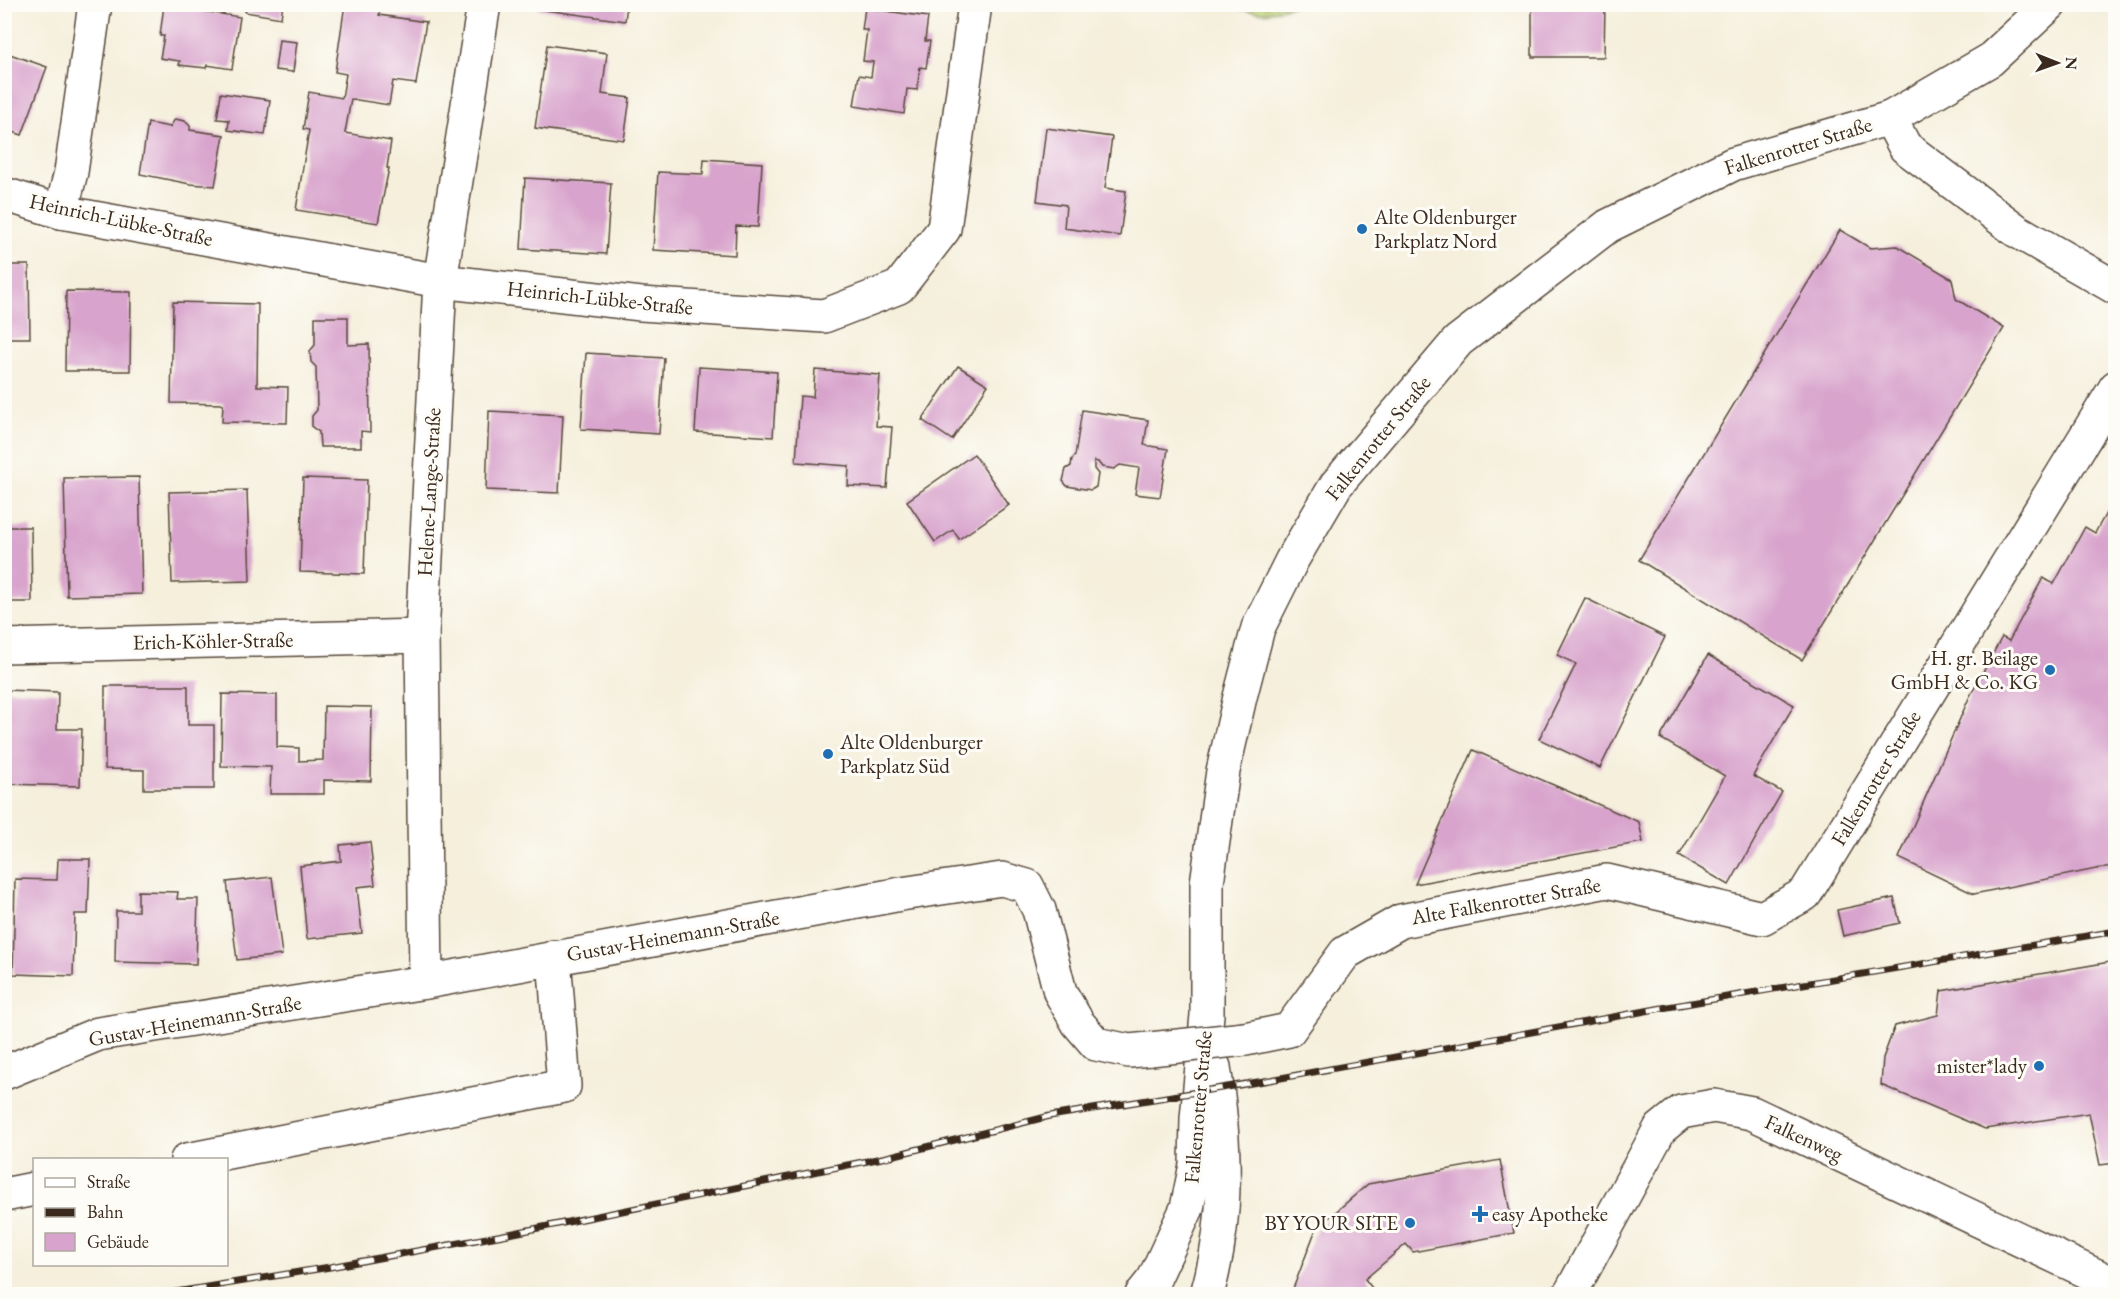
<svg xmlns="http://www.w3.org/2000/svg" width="2120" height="1299" font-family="'EB Garamond',serif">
	<defs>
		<pattern id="garden-furrows" width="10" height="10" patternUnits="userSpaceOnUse" patternTransform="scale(1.5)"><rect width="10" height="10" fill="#b9cf73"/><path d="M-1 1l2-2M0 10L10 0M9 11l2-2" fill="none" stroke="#a0b263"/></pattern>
	</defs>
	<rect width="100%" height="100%" fill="#fdfcf7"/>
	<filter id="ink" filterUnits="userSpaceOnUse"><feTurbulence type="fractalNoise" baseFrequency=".0167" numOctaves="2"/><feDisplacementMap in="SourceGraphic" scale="12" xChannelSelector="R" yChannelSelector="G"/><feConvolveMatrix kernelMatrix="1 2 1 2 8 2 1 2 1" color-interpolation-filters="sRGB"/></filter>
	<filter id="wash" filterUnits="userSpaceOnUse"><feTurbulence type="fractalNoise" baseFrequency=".008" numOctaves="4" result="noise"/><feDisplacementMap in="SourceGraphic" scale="24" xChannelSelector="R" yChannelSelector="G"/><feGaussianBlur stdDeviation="1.35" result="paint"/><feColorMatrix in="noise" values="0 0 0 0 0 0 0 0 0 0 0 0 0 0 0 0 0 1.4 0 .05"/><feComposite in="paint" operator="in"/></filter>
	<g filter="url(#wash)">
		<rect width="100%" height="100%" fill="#f5efdc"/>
		<path fill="url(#garden-furrows)" stroke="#7a7c48" stroke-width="1.5" d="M1208 5H1295L1265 13Z"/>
		<g id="blocks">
			<g fill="#d8a3cc">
				<path d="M246 4H283L281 18 245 12Z"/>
				<path d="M345 4 380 8 379 15 426 22 416 84 393 81 389 105 351 99 345 133 391 141 387 168H389L378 223 296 210 309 130 303 129 309 92 342 98 346 74 335 72Z"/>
				<path d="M539 4H627L625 21 538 9Z"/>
				<path d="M1532 4H1605L1604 57H1532Z"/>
				<path d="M164 5 240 17 232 69 207 65 206 68 179 65 180 61 160 58 164 36H160Z"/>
				<path d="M865 8 928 17 925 41H930L926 68 920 67 917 90 907 89 904 114 854 106 859 75 871 77 873 62 863 61 867 30H862Z"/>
				<path d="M279 40 297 42 293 72 275 70Z"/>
				<path d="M547 45 607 53 602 94 630 98 624 140 535 128Z"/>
				<path d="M4 52 47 67 22 135 4 129Z"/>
				<path d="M221 93 270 100 265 135 228 130 229 120 217 119Z"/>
				<path d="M175 119 185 121 190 126V130L224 135 215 186 190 184 140 174 148 123 170 127Z"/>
				<path d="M1046 128 1112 137 1105 188 1126 191 1120 236 1064 228 1066 205 1037 201Z"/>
				<path d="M704 159 762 163 758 227 736 226 735 255 653 250 658 172 703 174Z"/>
				<path d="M525 178 611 183 606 254 521 249Z"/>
				<path d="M1840 230 1870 248 1897 246 1952 279 1956 299 2004 328 1802 660 1639 560Z"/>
				<path d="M4 265H29L30 338H4Z"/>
				<path d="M66 291 131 292 130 371H65Z"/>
				<path d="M173 302 258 304 257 386 288 387 287 423 222 422 223 404 171 403Z"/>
				<path d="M315 317H348V345L369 344 370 432 361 431V447H320L319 432 312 427V416L317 410 316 367 311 362 310 351 315 345Z"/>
				<path d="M586 353 664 358 659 434 581 429Z"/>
				<path d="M958 366 988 385 952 440 922 420Z"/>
				<path d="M699 367 777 372 773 437 695 432Z"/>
				<path d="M815 370 880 375 876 426 892 427 887 488 848 486 849 466 796 462 800 396 813 397Z"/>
				<path d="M1082 410 1148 420 1144 445 1168 449 1160 497 1135 494 1139 468 1120 465 1114 469 1102 467 1098 462 1094 461V469L1098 474 1096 487 1091 490 1067 486 1063 481 1066 469 1071 466 1072 459 1075 456Z"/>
				<path d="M489 411 563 415 559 493 486 490Z"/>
				<path d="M974 454 1009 505 959 539 953 530 935 542 907 501Z"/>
				<path d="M139 477 142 594 67 596 64 478Z"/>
				<path d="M303 478 367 480 364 574 300 572Z"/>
				<path d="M247 490 250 581 172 583 169 492Z"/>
				<path d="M2116 495V865L1974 894 1899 858 1969 698 2002 637 2009 641 2043 578 2054 584 2085 527 2095 533Z"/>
				<path d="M4 527H31L32 602H4Z"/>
				<path d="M1585 598 1665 637 1600 768 1539 739 1576 664 1557 655Z"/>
				<path d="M1708 655 1794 705 1753 776 1782 792 1729 885 1679 856 1725 776 1660 738Z"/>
				<path d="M105 686H188V725H214V789H144V770L105 769Z"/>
				<path d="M4 690 58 692 57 729H82L80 786 4 784Z"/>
				<path d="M222 694 277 695V747L299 748V761L323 760 324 706 372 707 371 781 324 780V794H270L271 767 221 766Z"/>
				<path d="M1473 750 1639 822 1643 842 1415 884Z"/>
				<path d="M370 842 375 885 357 887 362 933 307 939 300 866 341 861 340 845Z"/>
				<path d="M58 859H90L88 914H75L73 976 13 974 15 879 57 880Z"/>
				<path d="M272 877 282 955 237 960 227 882Z"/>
				<path d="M138 891 178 892 177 899H198L196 964 115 962 116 911H138Z"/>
				<path d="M1894 898 1900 923 1843 936 1837 910Z"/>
				<path d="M2116 961V1163L2100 1165 2089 1113 1985 1129 1881 1085 1883 1058 1895 1026 1938 1015 1941 991Z"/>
				<path d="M1500 1160 1514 1233 1413 1252 1406 1244 1365 1279 1372 1288 1370 1294H1291L1316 1229 1368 1184Z"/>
			</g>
		</g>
	</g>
	<g filter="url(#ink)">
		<use href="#blocks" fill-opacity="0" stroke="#57483a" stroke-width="1.5"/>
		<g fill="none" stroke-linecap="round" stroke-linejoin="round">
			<defs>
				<g id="minor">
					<path d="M1890 118 1905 147 2017 231 2116 288"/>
					<path d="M4 194 61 212 440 281 641 304 824 316 899 287 944 229 975 4"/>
					<path d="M61 212 71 172 95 4"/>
					<path d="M4 646 422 636"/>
					<path d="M426 982 422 636 440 281 484 4"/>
					<path d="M1245 1039 1289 1030 1345 953 1401 921 1607 881 1762 918 1805 894 2116 387"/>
					<path d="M4 1073 98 1034 426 982 901 894 1002 879 1027 886 1039 910 1060 992 1078 1023 1096 1044 1129 1051 1150 1049"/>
					<path d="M187 1160 564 1086 554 957"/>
					<path d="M4 1195 34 1189"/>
				</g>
				<g id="major">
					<path d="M1142 1294 1154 1279 1187 1208 1196 1165 1197 1118 1207 1015V883L1223 771 1240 697 1258 628 1292 560 1336 485 1458 341 1608 226 1733 164 1890 118 1990 60 2050 4"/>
					<path d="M1207 1294C1229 1218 1226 1146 1214 1067"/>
					<path d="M1570 1294 1660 1129 1681 1112 1714 1106 1752 1113 2116 1285"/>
				</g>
			</defs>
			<use href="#minor" stroke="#57483a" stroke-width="36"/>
			<use href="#major" stroke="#57483a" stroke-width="36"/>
			<use href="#minor" stroke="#fff" stroke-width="33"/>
			<use href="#major" stroke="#fff" stroke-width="33"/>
			<defs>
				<path id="rail" d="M164 1294 330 1267 514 1233 887 1157 1050 1116 1270 1080 1662 1008 2116 931"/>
			</defs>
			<use href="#rail" stroke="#3b2a1e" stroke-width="7"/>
			<use href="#rail" stroke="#fdfcf7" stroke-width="4.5" stroke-dasharray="14" stroke-linecap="butt"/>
			<defs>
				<path id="minor-bridge" d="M1150 1049 1245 1039"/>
			</defs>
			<use href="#minor-bridge" stroke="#57483a" stroke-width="36" stroke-linecap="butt"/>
			<use href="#minor-bridge" stroke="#fff" stroke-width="33"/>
		</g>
	</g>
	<g fill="#1f6fb2" stroke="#fdfcf7" stroke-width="2">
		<circle cx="1362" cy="229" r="6"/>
		<circle cx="2050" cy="670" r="6"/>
		<circle cx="828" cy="754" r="6"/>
		<circle cx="2039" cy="1066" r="6"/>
		<path d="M1477 1205h6v6h6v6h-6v6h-6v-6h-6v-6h6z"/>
		<circle cx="1410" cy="1223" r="6"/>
	</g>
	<g text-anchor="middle" stroke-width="6" stroke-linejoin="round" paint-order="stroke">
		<g font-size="21" fill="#3b2a1e" stroke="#fdfcf7">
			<text transform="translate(1798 146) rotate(-17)" y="7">Falkenrotter Straße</text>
			<text transform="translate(121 220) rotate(12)" y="7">Heinrich-Lübke-Straße</text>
			<text transform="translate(600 298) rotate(6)" y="7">Heinrich-Lübke-Straße</text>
			<text transform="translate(1378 438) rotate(-51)" y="7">Falkenrotter Straße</text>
			<text transform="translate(429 492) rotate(-87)" y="7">Helene-Lange-Straße</text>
			<text transform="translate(213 641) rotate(-1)" y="7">Erich-Köhler-Straße</text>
			<text transform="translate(1876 778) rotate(-59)" y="7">Falkenrotter Straße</text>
			<text transform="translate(1506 901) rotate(-10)" y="7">Alte Falkenrotter Straße</text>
			<text transform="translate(673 936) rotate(-10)" y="7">Gustav-Heinemann-Straße</text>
			<text transform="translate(195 1021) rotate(-10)" y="7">Gustav-Heinemann-Straße</text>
			<text transform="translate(1198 1107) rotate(-85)" y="7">Falkenrotter Straße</text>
			<text transform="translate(1804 1138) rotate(25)" y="7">Falkenweg</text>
		</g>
		<g font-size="21" fill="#3b2a1e" stroke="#fdfcf7" text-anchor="start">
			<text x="1374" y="224">Alte Oldenburger<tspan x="1374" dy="24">Parkplatz Nord</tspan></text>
			<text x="2038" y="665" text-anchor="end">H. gr. Beilage<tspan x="2038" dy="24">GmbH &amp; Co. KG</tspan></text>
			<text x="840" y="749">Alte Oldenburger<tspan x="840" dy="24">Parkplatz Süd</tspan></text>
			<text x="2027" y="1073" text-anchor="end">mister*lady</text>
			<text x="1492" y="1221">easy Apotheke</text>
			<text x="1398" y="1230" text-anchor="end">BY YOUR SITE</text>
		</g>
	</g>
	<rect width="2120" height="1299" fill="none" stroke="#fdfcf7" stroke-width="24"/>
	<rect x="33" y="1158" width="195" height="108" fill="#fdfcf7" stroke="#afa8a0" stroke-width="1.5"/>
	<rect x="45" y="1178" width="30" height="9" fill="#ffffff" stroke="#afa8a0" stroke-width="1.5"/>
	<text x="87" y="1188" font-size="18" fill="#3b2a1e">Straße</text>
	<rect x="45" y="1208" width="30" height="9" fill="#3b2a1e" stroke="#afa8a0" stroke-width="1.5"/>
	<text x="87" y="1218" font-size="18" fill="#3b2a1e">Bahn</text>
	<rect x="45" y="1233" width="30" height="18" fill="#d8a3cc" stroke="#afa8a0" stroke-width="1.5"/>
	<text x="87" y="1248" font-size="18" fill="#3b2a1e">Gebäude</text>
	<g transform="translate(2057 63) rotate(91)" stroke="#fdfcf7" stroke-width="4.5" paint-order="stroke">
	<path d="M0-4.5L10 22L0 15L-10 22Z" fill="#3b2a1e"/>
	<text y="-9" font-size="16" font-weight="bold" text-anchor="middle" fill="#3b2a1e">N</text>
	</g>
</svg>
